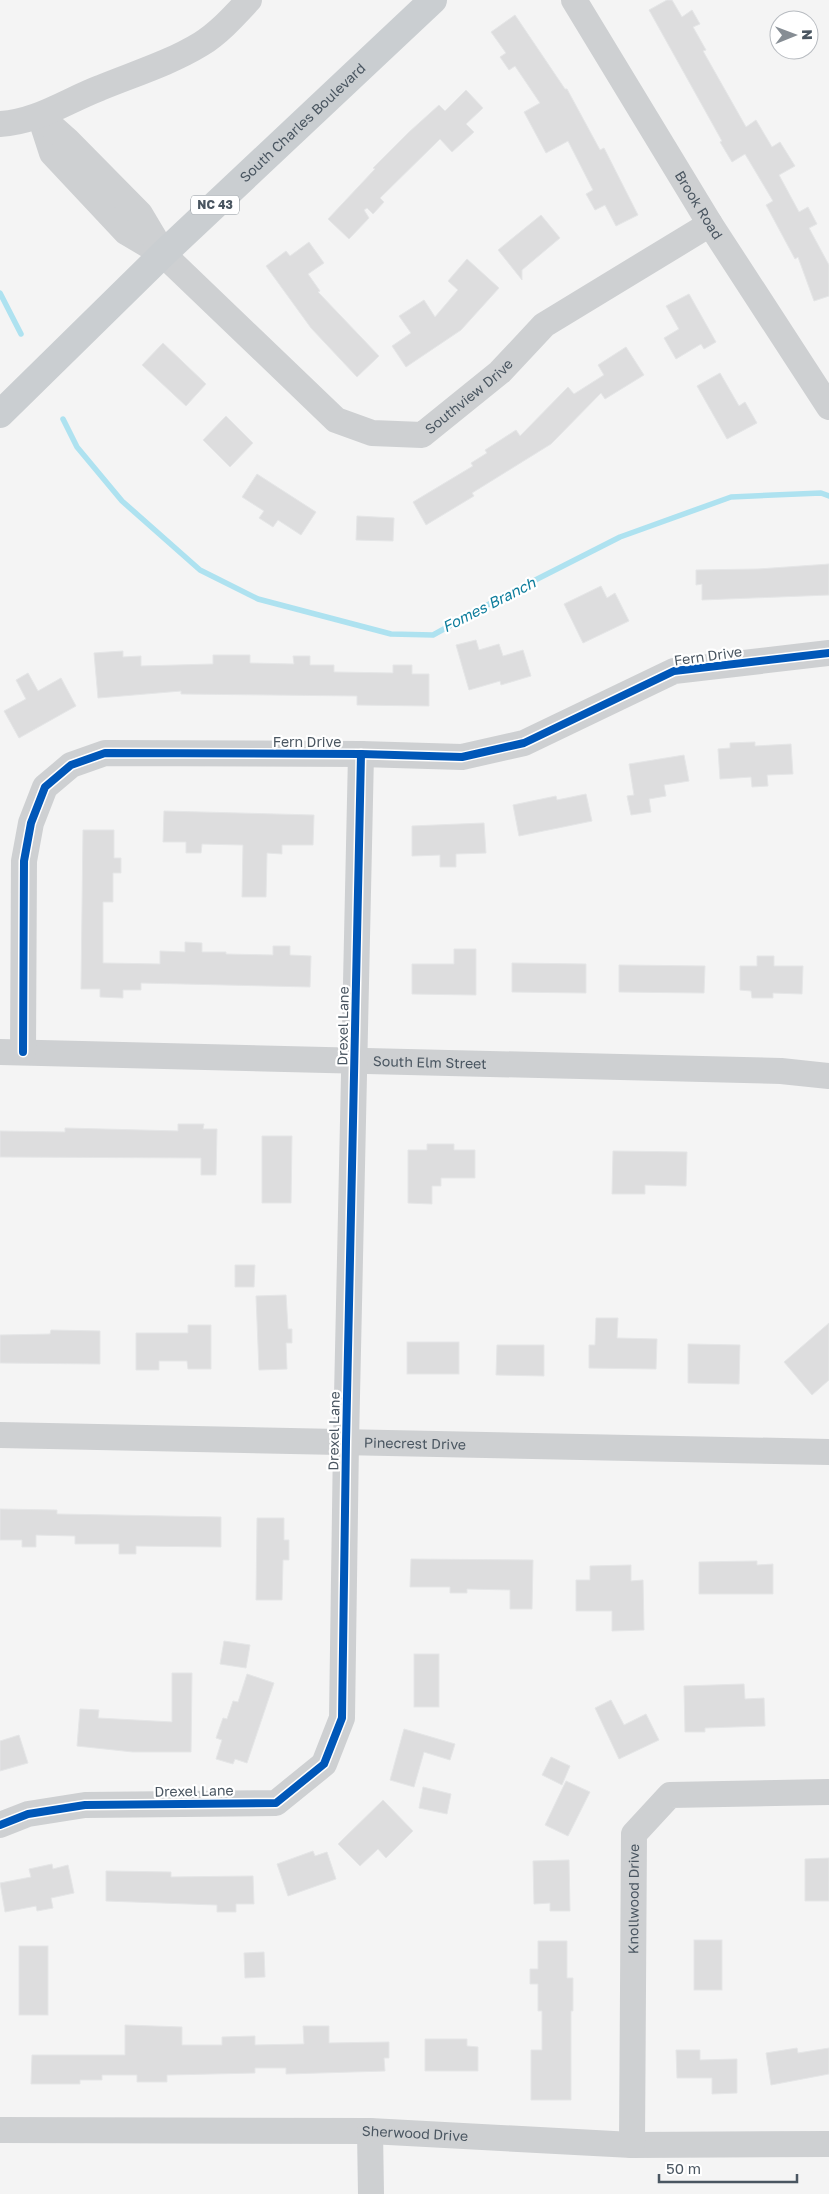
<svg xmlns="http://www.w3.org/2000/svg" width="829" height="2194" font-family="'Golos Text',sans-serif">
	<rect width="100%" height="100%" fill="#f4f4f4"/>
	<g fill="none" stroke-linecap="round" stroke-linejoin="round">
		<g stroke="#aee2f0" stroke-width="5.5">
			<path d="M0 293 21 334"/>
			<path d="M63 419 77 447 122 501 200 570 258 599 391 634 433 635 502 597 620 537 731 497 821 493 829 496"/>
		</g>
	</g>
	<g fill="#ddddde" stroke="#e5e6e7">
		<path d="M667 0H672L682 17 692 10 700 24 693 27 706 50 703 51 746 127 756 120 772 147 780 142 795 166 779 175 799 212 808 207 817 224 809 228 829 265V296L814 301 798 257 795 259 766 205 773 201 745 154 732 162 720 142 722 141 649 10Z"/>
		<path d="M515 15 565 89H567L600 150 604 148 638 215 616 226 605 205 595 210 586 194 593 190 568 141 546 153 524 112 540 103 515 66 509 70 500 57 506 53 491 32Z"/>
		<path d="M466 90 483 108 466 124 474 132 452 152 440 139 380 198 384 202 373 214 367 208 364 210 369 218 349 239 328 219 375 169 373 168 408 133 439 105 445 111Z"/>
		<path d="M541 215 560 238 522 270V280L498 250Z"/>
		<path d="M309 242 324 263 308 274 320 291 318 292 379 356 357 377 311 328 266 266 286 251 290 256Z"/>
		<path d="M467 259 499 288 461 330 406 367 392 346 411 333 399 316 424 300 435 317 458 290 448 281Z"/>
		<path d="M689 294 716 342 704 349 701 344 676 359 664 338 679 329 666 306Z"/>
		<path d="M163 343 206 384 186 406 142 365Z"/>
		<path d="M626 347 644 375 605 399 601 393 551 444 472 493 474 496 426 525 413 502 473 466 471 463 487 453 485 450 516 430 520 436 568 387 574 394 604 375 598 365Z"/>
		<path d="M720 373 739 406 745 402 757 423 727 439 697 386Z"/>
		<path d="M226 416 253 443 230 467 203 440Z"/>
		<path d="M257 474 316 512 301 535 278 520 273 527 259 518 264 511 242 497Z"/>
		<path d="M357 516 394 518 393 541 356 540Z"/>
		<path d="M829 564V595L702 600V584L696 585V570L758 569Z"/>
		<path d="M601 586 607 598 615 593 629 621 583 643 564 604Z"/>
		<path d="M476 640 479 650 499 644 503 656 523 650 531 676 501 685 500 681 469 690 456 645Z"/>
		<path d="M123 651V657L141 656V666L213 664V655H250V663L294 664 293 656H310V665H334V672L393 673V665H412V674H429V706L357 705V696L181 694V691L98 698 94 653Z"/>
		<path d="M28 673 38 691 61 678 76 706 19 738 4 711 26 699 16 680Z"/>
		<path d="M755 742V746L791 744 793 774 767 775 768 786 752 787 751 777 720 779 718 749 730 748V743Z"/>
		<path d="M684 755 689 781 664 785 666 796 649 799 651 812 631 815 627 796 634 795 629 764Z"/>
		<path d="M586 794 592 821 519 836 513 805 556 796 557 800Z"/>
		<path d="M164 811 314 815 313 845H282V854L267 853 266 897H242L243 845 202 844 201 853H186V842H163Z"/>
		<path d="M484 823 486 853 456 854V867H440V855L412 856V826Z"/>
		<path d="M83 830H114V858H121V873H113V902H103V963L160 964V951L185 952V942L202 943V952H226V954L273 955V946H290V955L311 956 310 987 141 983V990H123V998L100 997V989H81Z"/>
		<path d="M454 949H476V995L412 994V964H454Z"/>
		<path d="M757 956H774V966H803L802 994 773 993V998H752L751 991 740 990V966H757Z"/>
		<path d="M512 963 586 964V993L512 992Z"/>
		<path d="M619 965 705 966 704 993 619 992Z"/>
		<path d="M178 1124H204L203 1129H217L216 1175H201V1158L0 1157V1131L65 1132V1128L178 1131Z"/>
		<path d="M262 1136H292L291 1203H262Z"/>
		<path d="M427 1144H454V1150H475V1178H441V1186H432V1204L408 1203V1150H427Z"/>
		<path d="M613 1151 687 1152 686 1186 645 1185V1194H612Z"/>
		<path d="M235 1265H255L254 1287H235Z"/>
		<path d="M286 1295 288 1329H292V1343H286L287 1369 259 1370 256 1296Z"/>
		<path d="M596 1318H618L617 1338 657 1339 656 1369 589 1368V1345H595Z"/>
		<path d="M829 1323V1380L812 1395 784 1362Z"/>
		<path d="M188 1325H211V1369H188L187 1361H159V1370H136V1333H188Z"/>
		<path d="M51 1330 100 1331V1364L0 1363V1335L50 1334Z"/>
		<rect x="407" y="1342" width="52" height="32"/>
		<path d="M688 1344 740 1345 739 1384 688 1383Z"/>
		<path d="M497 1345H544V1376L496 1375Z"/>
		<path d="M0 1509 57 1510V1514L221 1517V1547L136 1546V1554H119V1544H75V1536L36 1535V1547H22V1540H0Z"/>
		<path d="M257 1518H284V1540H289V1560H283L282 1600H256Z"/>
		<path d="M411 1559 533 1560 532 1609H510V1590L467 1589V1593H450V1587H410Z"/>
		<path d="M757 1561V1565L773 1564V1594H699V1562Z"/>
		<path d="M631 1565V1581L643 1580 644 1630 612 1631V1611H576V1580H590V1566Z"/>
		<path d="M224 1641 250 1645 246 1668 220 1664Z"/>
		<rect x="414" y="1654" width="25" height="53"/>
		<path d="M172 1673H192L191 1752H133L77 1746 80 1709 99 1710 98 1718 172 1722Z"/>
		<path d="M247 1674 274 1683 247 1763 235 1759 233 1764 216 1759 222 1740 216 1738 223 1718 227 1719 233 1701 238 1702Z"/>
		<path d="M744 1684 745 1699 764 1698 765 1726 705 1728V1732H685L684 1686Z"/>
		<path d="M611 1700 624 1725 646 1714 659 1740 619 1759 595 1708Z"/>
		<path d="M404 1729 455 1744 450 1760 424 1752 414 1787 390 1780Z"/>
		<path d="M19 1735 28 1763 0 1771V1741Z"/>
		<path d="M551 1757 570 1766 562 1785 542 1775Z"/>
		<path d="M566 1781 590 1792 568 1836 545 1825Z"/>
		<path d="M423 1787 451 1794 447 1814 419 1808Z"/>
		<path d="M383 1800 413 1831 386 1858 378 1849 360 1866 338 1844Z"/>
		<path d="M313 1851 315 1856 327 1852 336 1879 288 1896 277 1864Z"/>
		<path d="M829 1858V1901H805V1859Z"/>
		<path d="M569 1860 570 1911H550V1903L534 1904 533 1861Z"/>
		<path d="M52 1864 53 1869 68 1865 74 1893 51 1898 53 1908 37 1911 36 1906 5 1912 0 1883 31 1877 29 1869Z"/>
		<path d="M106 1871 171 1872V1877L253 1876 254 1904H236V1912H217V1905L106 1901Z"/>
		<rect x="694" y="1940" width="28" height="50"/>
		<path d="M538 1941H567V1978H573V2011H571V2100H531V2050H542V2011H538V1984H530V1969H538Z"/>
		<rect x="19" y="1946" width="29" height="69"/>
		<path d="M264 1952 265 1977 245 1978 244 1953Z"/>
		<path d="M125 2025 182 2027V2045H222V2037L255 2036V2045L304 2044 303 2026H329V2043L389 2042V2058H384L385 2071 286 2074V2068H255V2073L167 2075V2082H137V2075H102V2080H80V2084H31L32 2055H125Z"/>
		<path d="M425 2039H467V2046L478 2047V2071H425Z"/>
		<path d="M797 2048 798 2053 829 2048V2074L771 2085 766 2053Z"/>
		<path d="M676 2050H700V2060L737 2059V2093L712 2094V2078H677Z"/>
	</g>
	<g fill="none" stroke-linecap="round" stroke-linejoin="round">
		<g stroke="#ced0d2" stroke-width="26">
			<path id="s1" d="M574 0 710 224 829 407"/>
			<path id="s2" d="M40 116 52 153 126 232 163 254 336 420 372 433 422 435 500 372 544 325 710 224"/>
			<path d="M40 116 67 140 140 214 162 251"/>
			<path d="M0 124C37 122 66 101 100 88 134 74 170 63 201 44 219 33 235 15 249 0"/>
			<path id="s3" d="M0 1052 781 1071 829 1076"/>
			<path d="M23 1052 24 861 31 823 45 787 71 765 105 753 361 754 462 757 524 743 674 671 829 653"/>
			<path id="s4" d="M0 1435 829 1452"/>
			<path d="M0 1825 28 1814 85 1805 276 1803 324 1764 342 1718 346 1442 361 754"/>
			<path id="s5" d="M0 2130 370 2131 632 2145 829 2144"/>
			<path d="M370 2131 371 2194"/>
			<path id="s6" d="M632 2145 634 1834 670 1795 829 1792"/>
		</g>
		<path stroke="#caced1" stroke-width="28" id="s7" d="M0 414 163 254 433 0"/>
		<defs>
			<g id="cycleway">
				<path d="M23 1052 24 861 31 823 45 787 71 765 105 753 361 754 462 757 524 743 674 671 829 653"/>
				<path d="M0 1825 28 1814 85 1805 276 1803 324 1764 342 1718 346 1442 361 754"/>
			</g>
		</defs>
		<use href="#cycleway" stroke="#fff" stroke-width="11"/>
		<use href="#cycleway" stroke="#0057b8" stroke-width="8"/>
	</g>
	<g text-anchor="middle" stroke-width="4.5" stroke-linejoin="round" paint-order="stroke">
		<rect fill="#fff" stroke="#808990" stroke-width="1" x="191" y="195.5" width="48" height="19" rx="4"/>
		<g font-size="12" font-weight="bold" fill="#4a5661">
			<text x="215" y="209">NC 43</text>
		</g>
		<g font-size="14" fill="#4a5661" stroke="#fff">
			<text dy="5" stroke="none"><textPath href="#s7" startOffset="420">South Charles Boulevard</textPath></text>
			<text dy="5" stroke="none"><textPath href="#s1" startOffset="240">Brook Road</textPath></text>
			<text dy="5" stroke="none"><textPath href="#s2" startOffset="579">Southview Drive</textPath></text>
			<text transform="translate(708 656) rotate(-8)" y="5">Fern Drive</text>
			<text x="307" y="747">Fern Drive</text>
			<text transform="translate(343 1026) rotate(-89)" y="5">Drexel Lane</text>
			<text dy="5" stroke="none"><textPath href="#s3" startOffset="430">South Elm Street</textPath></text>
			<text transform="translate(334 1431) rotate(-89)" y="5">Drexel Lane</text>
			<text dy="5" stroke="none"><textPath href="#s4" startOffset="415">Pinecrest Drive</textPath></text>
			<text transform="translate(194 1791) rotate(-1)" y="5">Drexel Lane</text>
			<text dy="5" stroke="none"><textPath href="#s6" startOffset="246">Knollwood Drive</textPath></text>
			<text dy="5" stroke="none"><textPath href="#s5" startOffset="415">Sherwood Drive</textPath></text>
		</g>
		<g font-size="15" font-style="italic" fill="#0c7c9b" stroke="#fff">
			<text transform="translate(489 605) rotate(-27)" y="5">Fomes Branch</text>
		</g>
	</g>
	<g transform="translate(794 35) rotate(89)"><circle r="24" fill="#ffffff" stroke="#b7bbc0"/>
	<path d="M0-4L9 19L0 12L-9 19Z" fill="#868d94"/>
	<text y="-8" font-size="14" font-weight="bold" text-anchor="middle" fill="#4a5661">N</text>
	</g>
	<path d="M659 2174v8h138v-8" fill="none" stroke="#4a5661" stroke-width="2.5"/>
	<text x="666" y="2174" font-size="15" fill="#4a5661" stroke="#ffffff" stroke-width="4" paint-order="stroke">50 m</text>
</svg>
